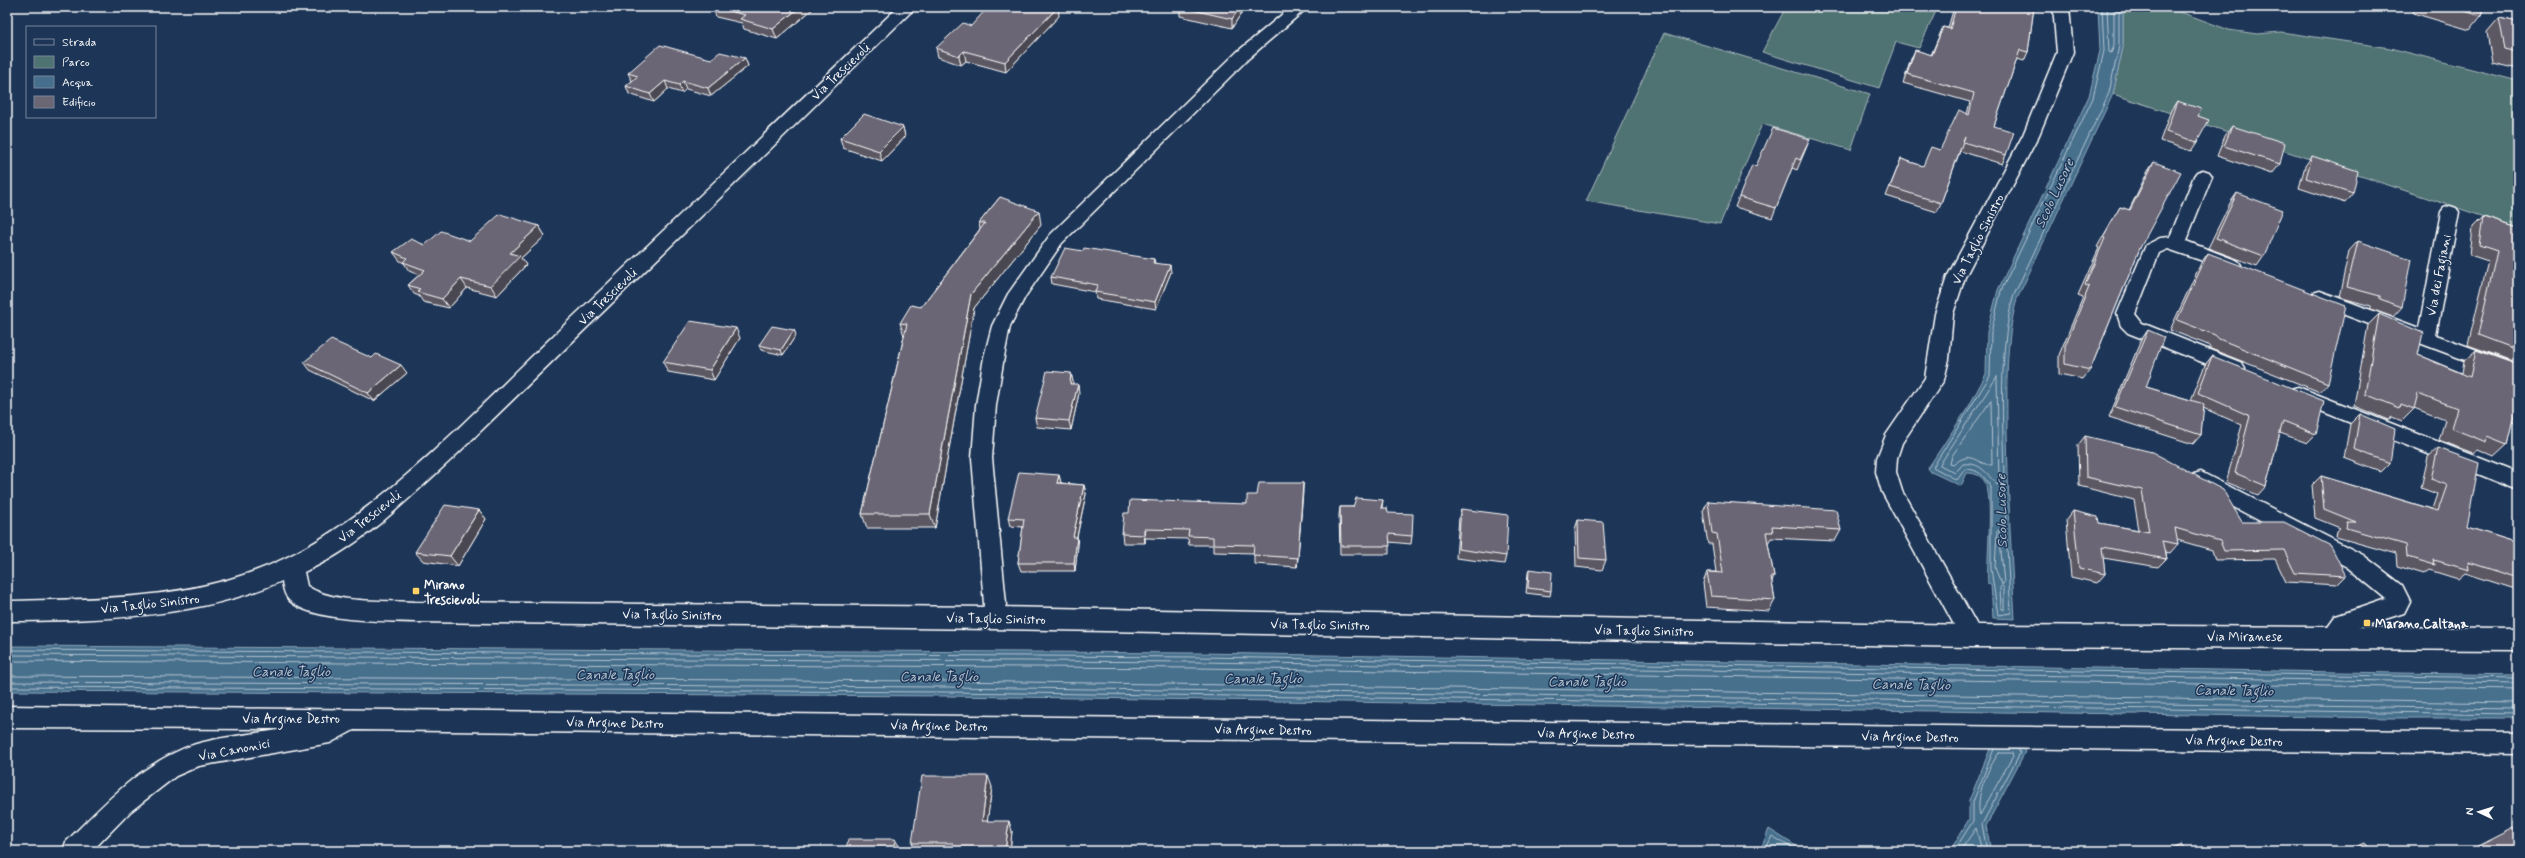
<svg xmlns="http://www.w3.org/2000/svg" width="2525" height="858" font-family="Mynerve,sans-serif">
	<rect width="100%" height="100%" fill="#1d3557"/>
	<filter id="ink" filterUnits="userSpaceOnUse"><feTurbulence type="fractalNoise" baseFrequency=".025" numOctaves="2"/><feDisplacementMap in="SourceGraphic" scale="8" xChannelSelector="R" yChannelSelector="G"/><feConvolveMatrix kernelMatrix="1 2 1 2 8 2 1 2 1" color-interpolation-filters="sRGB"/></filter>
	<g filter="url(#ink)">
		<g fill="#4f7273" stroke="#a7b8b9">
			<path d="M1778 7H1938L1919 48 1896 42 1879 88 1762 52 1785 9Z"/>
			<path d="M2123 7H2154L2178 11 2229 30 2257 34 2281 32 2390 48 2518 81V228L2113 94 2123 47Z"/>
			<path d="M1664 33 1870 94 1851 150 1762 124 1720 224 1586 201Z"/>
		</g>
		<g fill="#466f8d" stroke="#90a9bb">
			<path d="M2098 7H2123V47L2113 94 2017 299C2005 342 2007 387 2007 431 2008 494 2011 557 2015 619L1993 618 1991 584H1988C1986 562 1994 498 1985 482 1981 475 1974 473 1967 473L1961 486 1929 471 1928 468 1969 406 1986 374 1987 332 1998 290 2089 96 2100 51Z"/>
			<path d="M7 646 1199 653 2518 675V718H2392L948 696 7 691Z"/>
			<path d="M1992 744H2020L2025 752 1986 826 1991 851H1950L1969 819V801Z"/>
			<path d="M1769 829 1804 851H1760Z"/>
		</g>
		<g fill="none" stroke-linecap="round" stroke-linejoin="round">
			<g stroke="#b5c5d1" stroke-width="1">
				<path d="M2102 7 2104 51 2093 98 2001 291 1991 332 1990 376 1933 467 1957 480 1965 469C1979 469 1984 476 1991 488V569L1998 615 2011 613C2007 555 2004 497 2003 439 2002 392 2001 344 2013 297L2109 93 2119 46V7"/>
				<path d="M2107 7 2109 52 2111 53 2114 46V7"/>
				<path d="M1997 377 1999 483 1997 485C1986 473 1981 462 1963 464L1955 473 1940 465Z"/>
				<path d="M1991 401 1992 465C1974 464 1972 449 1953 465L1950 464 1952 456Z"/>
				<path d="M1999 530 2004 583 2002 585 1995 568 1997 532Z"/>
				<path d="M2002 586 2004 588V610L2001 608 2000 588Z"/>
				<path d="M7 650 1199 657 2518 678"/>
				<path d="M7 655 1199 662 2518 683"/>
				<path d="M7 661 1198 668 2518 689"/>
				<path d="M7 676 948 681 2518 703"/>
				<path d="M7 682 948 687 2518 709"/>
				<path d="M7 687 948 692 2518 714"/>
				<path d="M1999 753H2012L2013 756 1980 815C1975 796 1988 768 1999 753Z"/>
				<path d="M1765 851 1772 836 1797 851"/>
				<path d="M1954 851 1973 821V802L1994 749"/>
				<path d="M1960 851 1976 828 1982 851"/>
				<path d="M1987 851 1982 824 2020 753 2018 749"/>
			</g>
			<defs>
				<g id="minor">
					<path d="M1291 7H1308L1249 58 1062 243 1025 297 1010 326 1004 357 996 405 992 458 1006 604 1001 625 993 628 985 625 982 618 984 604 972 458 976 405 984 357 992 326 1008 294 1050 235 1237 52Z"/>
					<path d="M2053 7H2069L2073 52 2039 135 1965 277 1953 314 1949 359 1944 380 1902 443 1897 458 1896 472 1902 491 1983 636 1980 643 1972 646 1964 643 1882 492 1876 472 1877 458 1886 435 1925 378 1935 314 1947 277 2023 135 2057 52Z"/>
					<path d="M2203 170 2209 172 2212 176 2186 241 2238 261 2241 265 2238 269 2232 271 2168 249 2159 253 2135 314 2142 323 2242 363 2245 368 2242 373 2235 375 2128 333 2121 326 2117 314 2146 245 2160 238 2170 237 2194 176 2197 172Z"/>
					<path d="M2450 206 2456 208 2459 212 2436 335 2518 365V380L2313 303 2311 298 2313 293 2320 291 2419 328 2441 212 2444 208Z"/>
					<path d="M2298 387 2518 473V490L2291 399 2288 394 2291 389Z"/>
					<path d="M2201 472 2363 555 2402 585 2410 601 2404 613 2351 630 2354 637 2351 644 2343 647 2335 644 2328 627 2336 616 2386 599 2347 567 2194 486 2191 480 2194 474Z"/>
					<path d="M7 706 2518 732V754L354 730 330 743 199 766 176 776 131 811 92 851H63L66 842C104 804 143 761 196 744 223 736 255 734 283 729L7 728Z"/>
				</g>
				<path id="secondary" d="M898 7H916L453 458C408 499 361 547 304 572L307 586C333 604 384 600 415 602L993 607 1972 625 2518 628V650L1972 647 993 629 415 622C383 621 314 622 290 601 285 597 283 588 282 581 195 619 100 620 7 621V601C89 599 177 600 255 571 366 531 470 415 555 334 669 225 784 116 898 7Z"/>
			</defs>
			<use href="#minor" stroke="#fff" stroke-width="3"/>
			<use href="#secondary" stroke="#fff" stroke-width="3"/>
			<use href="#minor" fill="#1d3557" fill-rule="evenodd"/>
			<use href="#secondary" fill="#1d3557" fill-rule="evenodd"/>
		</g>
		<g fill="#5b5864" stroke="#fff">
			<path d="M713 7H815L777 39 744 29 742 23 716 17Z"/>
			<path d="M1180 7H1245L1232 28 1180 16Z"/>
			<path d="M1954 7H2034L2028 52 2024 61 2017 59 1994 126 2006 155 2002 164 1960 151 1941 203 1937 212 1886 196 1901 159 1923 166 1940 150 1967 114 1970 102 1903 83 1911 59 1915 50 1931 55 1943 27 1948 28Z"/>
			<path d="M2415 7H2483L2481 16 2470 30 2413 13Z"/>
			<path d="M1059 16 1006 72 966 61 961 65 938 57 936 48 971 26Z"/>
			<path d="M2499 18 2518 22V69L2492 63 2487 32Z"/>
			<path d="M745 58 748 66 711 96 686 89 682 93 668 89 654 102 629 94 626 86 632 81 628 73 711 59Z"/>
			<path d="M2177 101 2198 116 2197 142 2191 151 2160 141 2171 110Z"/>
			<path d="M2232 126 2280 164 2272 174 2217 156 2225 136Z"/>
			<path d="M903 127 905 137 882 161 843 148 840 138Z"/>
			<path d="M1810 139 1797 170 1792 168 1772 218 1735 207 1739 197 1756 166Z"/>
			<path d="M2312 156 2353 193 2345 203 2299 188 2305 166Z"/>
			<path d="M2154 162 2140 248 2090 370 2083 379 2059 374V355L2083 297 2078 295 2099 248 2097 247 2120 207 2129 210 2148 171Z"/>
			<path d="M2237 193 2264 256 2257 266 2208 248 2230 203Z"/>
			<path d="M1000 197 1041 225 974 308 935 528H867L862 514 904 336 900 323 921 307 980 229 979 223Z"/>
			<path d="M2483 217 2518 228V360L2515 362 2468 345 2488 261 2470 255 2473 227Z"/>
			<path d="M539 226 545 236 521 258 526 265 497 296 467 288 449 308 423 302 419 296 414 294 408 285 419 275 409 271 404 263 400 261 393 252 425 245 470 241Z"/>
			<path d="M2358 241 2402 307 2393 317 2371 309V306L2339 297 2349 251Z"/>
			<path d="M1083 251 1154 259 1155 263 1171 272 1156 309 1096 299 1095 292 1052 284 1051 277Z"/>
			<path d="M2208 253 2328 383 2320 392 2211 349 2208 345 2170 330 2201 263Z"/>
			<path d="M2379 314 2418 355 2462 373 2464 361 2476 350 2518 365V424L2512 422 2507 444 2494 456 2478 449 2473 453 2439 440 2445 420 2414 408V409L2402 421 2392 417 2388 420 2354 406 2368 325Z"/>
			<path d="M794 330 796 335 783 355 761 350 759 345Z"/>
			<path d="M2148 330 2146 387 2191 400 2205 365 2212 356 2316 434 2307 443 2280 433 2266 486 2258 495 2226 482 2242 425 2203 408 2201 435 2193 444 2109 417 2141 340Z"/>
			<path d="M740 338 714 380 668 372 663 362Z"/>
			<path d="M372 358 407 373 374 401 310 370 304 362Z"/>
			<path d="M1071 373 1073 382 1072 384 1079 393 1071 430 1037 427 1035 418Z"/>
			<path d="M2360 414 2390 463 2381 472 2344 458 2350 424Z"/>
			<path d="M2085 436 2242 522 2346 576 2337 585 2286 582 2275 559 2215 560 2212 550 2177 540 2178 544 2170 553 2165 552 2166 559 2158 567 2103 558 2105 574 2097 583 2071 577 2066 520 2073 511 2099 523 2139 530 2134 500 2079 486 2078 445Z"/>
			<path d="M2438 448 2467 527 2518 543V590L2465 573 2458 579 2429 570 2424 574 2397 566 2396 554 2336 537 2337 531 2340 528 2315 518 2312 485 2321 476 2432 509 2437 494 2421 488 2428 457Z"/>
			<path d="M1059 475 1061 483 1084 485 1086 494 1077 537 1078 545 1075 571H1021L1018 563 1023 527 1010 526 1008 518Z"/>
			<path d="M1303 483 1297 567 1254 564V553L1213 552V545H1189L1188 539 1145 538V543H1123L1122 534 1129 513 1247 504 1257 495Z"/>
			<path d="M1383 500 1382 508 1412 536 1411 544 1389 542V554H1340L1339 515 1340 507H1353Z"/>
			<path d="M2518 500V536L2513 533Z"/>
			<path d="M1708 501 1841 530 1835 541 1771 538 1768 543 1774 577 1772 582 1775 600 1769 611 1706 607 1703 583 1707 572H1716L1712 544H1708L1703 512Z"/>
			<path d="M1461 509 1506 556 1504 564 1456 558 1459 517Z"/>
			<path d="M479 510 486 519 458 566 423 561 415 552Z"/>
			<path d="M1578 520 1606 560 1602 570 1576 567 1575 529Z"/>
			<path d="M1529 569 1551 591 1550 596 1526 593 1528 573Z"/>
			<path d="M992 787 987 821 1012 831 1010 851H916L912 843Z"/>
		</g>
		<g fill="#4a4751" stroke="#fff">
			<path d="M800 7H815L777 39 773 29Z"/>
			<path d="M1058 7 1059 16 1006 72 1005 62Z"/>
			<path d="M1240 7H1245L1232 28V19Z"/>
			<path d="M964 51 966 61 961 65 959 56Z"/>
			<path d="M745 58 748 66 711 96 708 88Z"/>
			<path d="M665 81 668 89 654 102 650 94Z"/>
			<path d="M683 81 686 89 682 93 679 85Z"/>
			<path d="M903 127 905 137 882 161 879 151Z"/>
			<path d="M1039 211 1041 225 974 308 935 528 930 514 971 294Z"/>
			<path d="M539 226 545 236 521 258 526 265 497 296 491 286 510 253Z"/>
			<path d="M1170 265 1171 272 1156 309 1155 302Z"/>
			<path d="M461 279 467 288 449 308 442 299Z"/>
			<path d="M736 328 740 338 714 380 710 370Z"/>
			<path d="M794 330 796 335 783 355 781 350Z"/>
			<path d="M401 365 407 373 374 401 368 393Z"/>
			<path d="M1071 373 1073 382 1071 392 1070 384Z"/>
			<path d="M1078 384 1079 393 1071 430 1069 421Z"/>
			<path d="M1059 475 1061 483H1057Z"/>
			<path d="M1303 483V492L1297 567 1298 558Z"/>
			<path d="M1084 485 1086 494 1075 545 1073 537Z"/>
			<path d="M479 510 486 519 458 566 450 556Z"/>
			<path d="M1144 529 1145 538V543L1144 535Z"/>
			<path d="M1077 537 1078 545 1075 571 1074 563Z"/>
			<path d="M988 776 992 787 986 831 982 821Z"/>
			<path d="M1009 821 1012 831 1010 851H1005Z"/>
			<path d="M895 839 899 846 898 851H893Z"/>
		</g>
		<g fill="#6a6674" stroke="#fff">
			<path d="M714 7H800L773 29 740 19 745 15Z"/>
			<path d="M988 7H1058L1005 62 964 51 959 56 936 48 963 23 971 26Z"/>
			<path d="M1180 7H1240L1232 19Z"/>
			<path d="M1956 7H2034L2028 52 2020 50 1994 126 2014 132 2006 155 1963 142 1965 136 1941 203 1890 187 1901 159 1923 166 1931 147 1940 150 1959 110 1969 115 1974 93 1907 74 1915 50 1932 55 1943 27 1950 29Z"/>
			<path d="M2451 7H2483L2481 16Z"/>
			<path d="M2499 18 2518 22V52L2505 49Z"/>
			<path d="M660 45 711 59 720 52 745 58 708 88 683 81 679 85 665 81 650 94 626 86 638 76 628 73Z"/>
			<path d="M2177 101 2201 109 2198 116 2209 120 2197 142 2166 132Z"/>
			<path d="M864 114 903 127 879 151 840 138Z"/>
			<path d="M2232 126 2285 143 2280 164 2224 146Z"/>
			<path d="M1773 128 1810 139 1800 160 1796 158 1776 208 1739 197 1752 165 1756 166Z"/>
			<path d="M2312 156 2358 171 2353 193 2306 178Z"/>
			<path d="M2154 162 2181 172 2140 248 2090 370 2065 364V346L2089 287 2085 285 2105 238 2103 237 2120 207 2130 210Z"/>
			<path d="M2237 193 2283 210 2264 256 2216 238Z"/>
			<path d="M1000 197 1039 211 971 294 930 514H862L907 324 900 323 911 305 921 307 985 223H979Z"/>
			<path d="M500 214 539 226 510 253 520 256 491 286 461 279 442 299 417 292 420 289 408 285 425 270 403 262 407 258 393 252 411 239 425 245 441 231 470 241Z"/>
			<path d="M2483 217 2518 228V350L2478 335 2497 251 2479 245Z"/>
			<path d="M2358 241 2411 259 2402 307 2380 299V296L2347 287Z"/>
			<path d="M1065 248 1083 251 1084 248 1154 259 1153 263 1170 265 1155 302 1095 292 1098 285 1051 277Z"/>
			<path d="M2208 253 2346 306 2328 383 2219 339 2215 335 2177 320Z"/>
			<path d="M2379 314 2423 333 2418 355 2470 377 2476 350 2518 365V407L2516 406 2507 444 2487 436 2486 442 2451 428 2457 408 2418 393 2414 409 2401 404 2400 408 2365 394Z"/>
			<path d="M690 321 736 328 710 370 663 362Z"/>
			<path d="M772 326 794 330 781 350 759 345Z"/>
			<path d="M2148 330 2164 337 2146 387 2204 404 2201 435 2115 407Z"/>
			<path d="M331 340 372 358 376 354 401 365 368 393 304 362Z"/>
			<path d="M2212 356 2324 401 2316 434 2283 421 2266 486 2235 473 2250 416 2198 393Z"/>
			<path d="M1047 371 1071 373 1070 384H1078L1069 421 1035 418Z"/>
			<path d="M2360 414 2395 429 2390 463 2354 449Z"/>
			<path d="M2085 436 2152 452 2223 490 2242 522H2284L2331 546 2346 576 2295 573 2284 550 2224 551 2220 541 2175 528 2178 544 2162 541 2166 559 2102 547 2105 574 2079 568 2073 511 2098 517 2099 523 2149 532 2142 490 2086 477Z"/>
			<path d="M2438 448 2479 463 2467 527 2518 543V578L2468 562 2469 570 2434 560 2435 565 2407 557 2406 545 2346 528 2347 522H2356L2324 509 2321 476 2438 511 2447 485 2431 479Z"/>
			<path d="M1019 472 1059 475 1057 483 1084 485 1073 537H1077L1074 563H1018L1024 519 1008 518Z"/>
			<path d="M1259 483H1303L1298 558 1253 555 1254 545 1213 544V537L1188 536 1189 530 1144 529V535L1122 534 1124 513H1129L1130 500 1247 504V495H1257Z"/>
			<path d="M1356 498 1383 500 1381 508H1387L1388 513 1413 514 1412 536 1389 534 1390 546H1341L1340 507H1353Z"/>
			<path d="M1708 501 1836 510 1841 530 1772 526 1773 532H1766L1774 577H1771L1775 600 1711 596 1707 572 1723 573 1717 534 1712 533Z"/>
			<path d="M445 505 479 510 450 556 415 552Z"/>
			<path d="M1461 509 1508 515 1506 556 1458 549Z"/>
			<path d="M1578 520 1603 522 1606 560 1579 558Z"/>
			<path d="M1529 569 1552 572 1551 591 1528 588Z"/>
			<path d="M922 776H988L982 821H1009L1005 851H952L953 843H912Z"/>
			<path d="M2513 828 2518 833V851H2468Z"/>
			<path d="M848 839H895L893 851H846Z"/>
			<path d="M2364 843 2371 851H2346Z"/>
			<path d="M2182 844 2188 851H2165Z"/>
		</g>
	</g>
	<g fill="#ffd166" stroke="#1d3557" stroke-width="1.5">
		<rect x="412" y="587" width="8" height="8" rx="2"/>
		<rect x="2363" y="619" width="8" height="8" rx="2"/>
	</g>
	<g text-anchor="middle" stroke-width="3" stroke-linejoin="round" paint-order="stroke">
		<g font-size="13" fill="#fff" stroke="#1d3557">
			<text transform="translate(840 71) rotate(-44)" y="5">Via Trescievoli</text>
			<text transform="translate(1977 239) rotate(-63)" y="5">Via Taglio Sinistro</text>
			<text transform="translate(2438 275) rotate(-79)" y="5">Via dei Fagiani</text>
			<text transform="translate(607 296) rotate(-44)" y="5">Via Trescievoli</text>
			<text transform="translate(369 516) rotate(-38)" y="5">Via Trescievoli</text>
			<text transform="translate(150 603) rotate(-6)" y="5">Via Taglio Sinistro</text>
			<text transform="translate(672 614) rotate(1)" y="5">Via Taglio Sinistro</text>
			<text transform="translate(996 618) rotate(1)" y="5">Via Taglio Sinistro</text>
			<text transform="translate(1320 624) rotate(1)" y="5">Via Taglio Sinistro</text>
			<text transform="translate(1644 630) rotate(1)" y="5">Via Taglio Sinistro</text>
			<text x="2245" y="641">Via Miranese</text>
			<text x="291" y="723">Via Argine Destro</text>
			<text transform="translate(615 722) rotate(1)" y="5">Via Argine Destro</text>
			<text transform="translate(939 725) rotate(1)" y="5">Via Argine Destro</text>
			<text transform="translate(1263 729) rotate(1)" y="5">Via Argine Destro</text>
			<text transform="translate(1586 733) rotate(1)" y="5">Via Argine Destro</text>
			<text transform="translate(1910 736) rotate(1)" y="5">Via Argine Destro</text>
			<text transform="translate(2234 740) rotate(1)" y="5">Via Argine Destro</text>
			<text transform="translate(234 749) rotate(-11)" y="5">Via Canonici</text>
		</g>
		<g font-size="13" font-weight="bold" fill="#fff" stroke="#1d3557" text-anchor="start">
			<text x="424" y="589">Mirano<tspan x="424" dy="15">Trescievoli</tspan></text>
			<text x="2375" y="628">Marano Caltana</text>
		</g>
		<g font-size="14" font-style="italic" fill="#b5c5d1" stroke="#1d3557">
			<text transform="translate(2054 193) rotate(-65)" y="5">Scolo Lusore</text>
			<text transform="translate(2001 511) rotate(-91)" y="5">Scolo Lusore</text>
			<text x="291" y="676">Canale Taglio</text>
			<text x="615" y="679">Canale Taglio</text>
			<text x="939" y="681">Canale Taglio</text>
			<text x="1263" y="683">Canale Taglio</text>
			<text x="1587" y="686">Canale Taglio</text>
			<text transform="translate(1911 684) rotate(1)" y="5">Canale Taglio</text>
			<text transform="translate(2234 690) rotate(1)" y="5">Canale Taglio</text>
		</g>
	</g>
	<rect width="2525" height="858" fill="none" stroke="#1d3557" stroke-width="24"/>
	<rect x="12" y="12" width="2501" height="834" fill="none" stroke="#fff" stroke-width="1.5" filter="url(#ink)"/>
	<rect x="26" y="26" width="130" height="92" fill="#1d3557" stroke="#77869a"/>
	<rect x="34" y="39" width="20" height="6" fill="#1d3557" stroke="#77869a"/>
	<text x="62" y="46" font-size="12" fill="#ffffff">Strada</text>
	<rect x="34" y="56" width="20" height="12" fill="#4f7273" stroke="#77869a"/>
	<text x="62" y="66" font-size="12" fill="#ffffff">Parco</text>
	<rect x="34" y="76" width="20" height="12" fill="#466f8d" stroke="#77869a"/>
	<text x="62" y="86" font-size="12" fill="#ffffff">Acqua</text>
	<rect x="34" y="96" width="20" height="12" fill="#6a6674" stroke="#77869a"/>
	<text x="62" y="106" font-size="12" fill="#ffffff">Edificio</text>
	<g transform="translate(2479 812) rotate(274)" stroke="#1d3557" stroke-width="3" paint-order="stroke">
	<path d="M0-3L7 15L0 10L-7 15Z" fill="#ffffff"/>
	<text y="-6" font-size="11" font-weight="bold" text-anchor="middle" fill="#ffffff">N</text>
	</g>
</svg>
